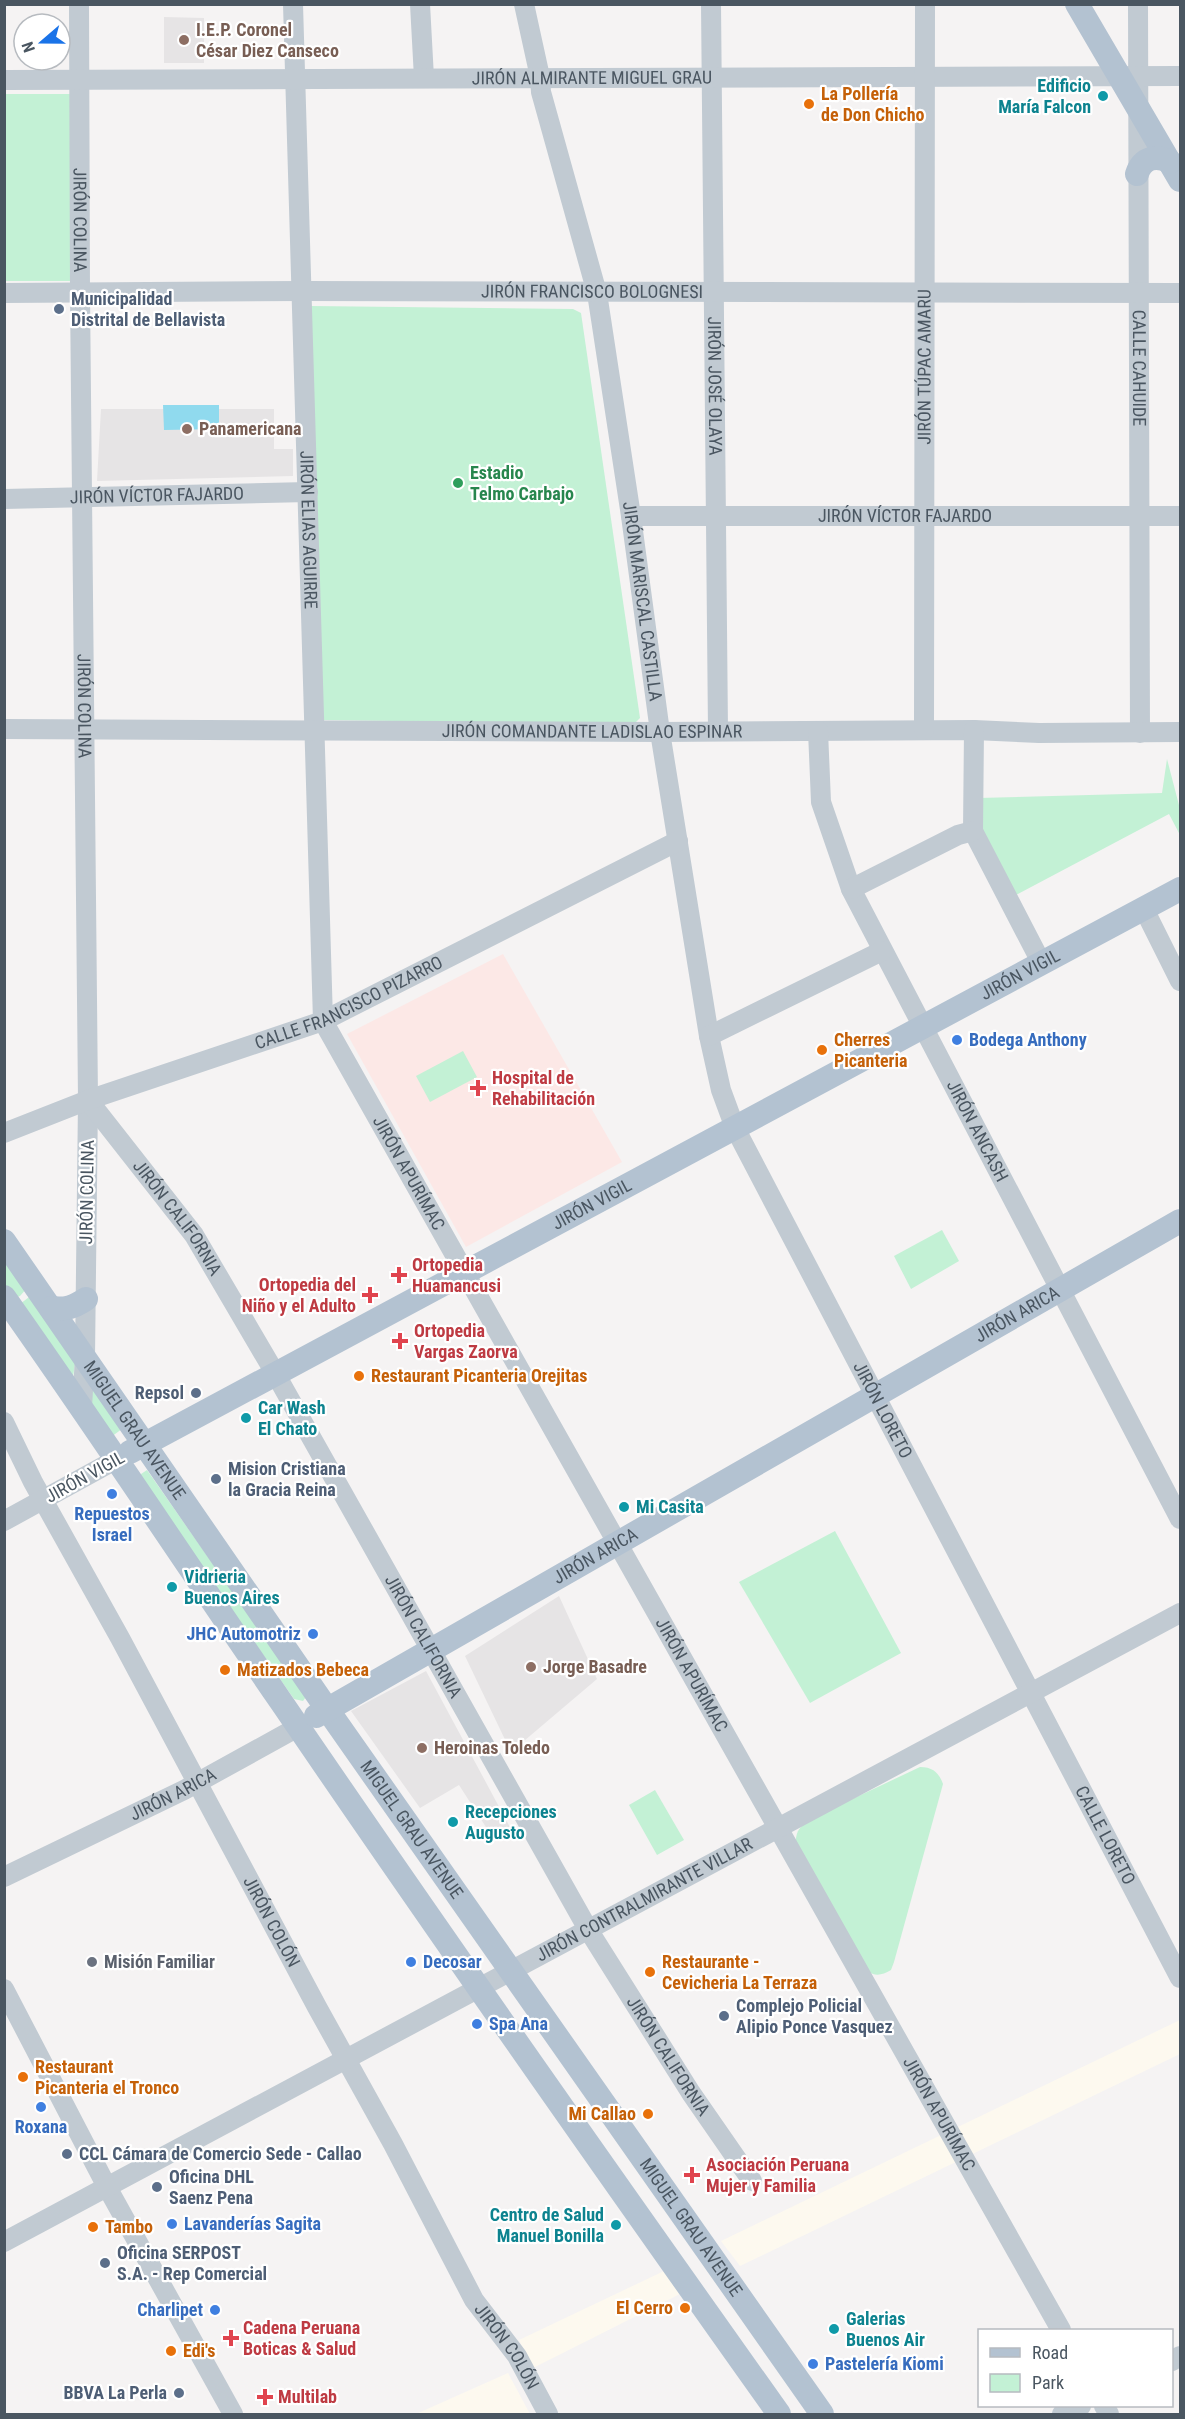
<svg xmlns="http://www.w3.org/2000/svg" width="1185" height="2419" font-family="'Roboto Condensed',sans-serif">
	<rect width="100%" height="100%" fill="#f5f3f3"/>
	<g fill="#fdf9ef">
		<path d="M1180 2020V2054L740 2266 721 2241Z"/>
		<path d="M664 2271 680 2294 533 2368 519 2340Z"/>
		<path d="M508 2373 530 2414H416Z"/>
	</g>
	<g fill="#e6e4e5">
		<path d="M164 17 204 18V63H164Z"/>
		<path d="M101 409H274V449H293V476L97 481Z"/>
		<path d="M559 1596 597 1679 511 1752 465 1656Z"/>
		<path d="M426 1671 511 1829 493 1838 459 1785 420 1808 351 1711Z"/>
	</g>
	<path fill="#fce8e6" d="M503 954 622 1162 466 1247 347 1034Z"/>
	<g fill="#c3f1d5">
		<rect x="5" y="94" width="66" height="187"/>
		<path d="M311 306 573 309 581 313 640 718 634 724 319 720Z"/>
		<path d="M1167 759 1180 809V835L1169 814 1012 897 977 830 978 798 1162 793Z"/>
		<path d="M463 1051 477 1077 430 1102 416 1076Z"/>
		<path d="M942 1230 959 1261 911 1289 894 1256Z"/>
		<path d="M4 1250 27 1288 20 1296 13 1299 5 1286Z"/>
		<path d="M37 1291 77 1353 72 1382 20 1304Z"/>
		<path d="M93 1380 126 1426 111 1437 87 1404Z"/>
		<path d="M147 1470 306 1697 303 1701 294 1699 138 1476Z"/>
		<path d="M835 1531 901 1653 810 1703 739 1582Z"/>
		<path d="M920 1767C933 1767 939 1773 943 1784L894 1962 891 1970C882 1975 876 1977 867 1971L796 1844C795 1832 800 1826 810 1819Z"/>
		<path d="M655 1790 684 1840 657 1855 629 1805Z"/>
	</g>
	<path fill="#90daee" d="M163 405H219V429L164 430Z"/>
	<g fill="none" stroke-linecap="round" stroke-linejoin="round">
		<g stroke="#c1cad2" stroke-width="20">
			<path id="s1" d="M79 4 80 293 88 1100 85 1357 82 1407"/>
			<path id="s2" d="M293 4 323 1021 1061 2330"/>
			<path d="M420 4 424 78"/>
			<path id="s3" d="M524 4 540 77 541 92 597 293 631 516 660 732 709 1036 721 1090 735 1128 1180 1978"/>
			<path id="s4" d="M711 4 718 731"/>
			<path id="s5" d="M1138 4 1140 733"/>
			<path id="s6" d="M4 80 1180 76"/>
			<path id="s7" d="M4 293 302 291 1180 293"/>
			<path id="s8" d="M4 499 308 492"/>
			<path id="s9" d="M631 516H1180"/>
			<path id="s10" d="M4 729 660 732 974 730 1039 733 1180 732"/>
			<path id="s11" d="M924 730 925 4"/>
			<path d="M974 730 973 831 1042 964"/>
			<path id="s12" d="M818 731 821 802 851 889 1180 1519"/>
			<path d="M851 889 958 835 973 831"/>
			<path d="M1144 909 1180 981"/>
			<path d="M709 1036 882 951"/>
			<path id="s13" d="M88 1100 194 1235 275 1373 589 1931 691 2093 752 2181"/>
			<path id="s14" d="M4 1133 88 1100 323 1021 678 841"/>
			<path id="s15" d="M4 1422 33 1482 120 1638 317 2007 393 2144 474 2300 517 2356 548 2414"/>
			<path d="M4 1521 117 1459"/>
			<path id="s16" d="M4 1877 184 1790 298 1727"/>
			<path d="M4 1989 107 2187 233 2414"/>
			<path id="s17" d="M4 2242 1180 1613"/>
			<path d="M1172 2361 1180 2356"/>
			<path d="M1104 2406 1109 2414"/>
			<path d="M1062 2414 1081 2406"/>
		</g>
		<g stroke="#b3c2d1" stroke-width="24">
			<path d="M1077 4 1180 180"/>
			<path d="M1137 174C1142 158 1156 154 1170 162"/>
			<path id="s18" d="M4 1241 327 1709 822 2414"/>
			<path d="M4 1297C99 1431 189 1568 282 1703 445 1942 612 2179 779 2414"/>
			<path d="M51 1308C66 1310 74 1307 86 1299"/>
			<path id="s19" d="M130 1452 1180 889"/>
			<path id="s20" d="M316 1716 1180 1221"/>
		</g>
	</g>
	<g fill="#8d6e63" stroke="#fff" stroke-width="2">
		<circle cx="184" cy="40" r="6"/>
		<circle cx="187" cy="429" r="6"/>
		<circle cx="531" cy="1667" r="6"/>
		<circle cx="422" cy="1748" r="6"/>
	</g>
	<g fill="#0f9aa8" stroke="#fff" stroke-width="2">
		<circle cx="1103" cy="96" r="6"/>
		<circle cx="246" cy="1418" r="6"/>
		<circle cx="624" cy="1507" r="6"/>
		<circle cx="172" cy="1587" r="6"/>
		<circle cx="453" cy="1822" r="6"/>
		<circle cx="616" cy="2225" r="6"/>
		<circle cx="834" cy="2329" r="6"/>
	</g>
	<g fill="#e8710a" stroke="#fff" stroke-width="2">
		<circle cx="809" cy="104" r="6"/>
		<circle cx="822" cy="1050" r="6"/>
		<circle cx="359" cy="1376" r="6"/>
		<circle cx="225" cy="1670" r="6"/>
		<circle cx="650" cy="1972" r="6"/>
		<circle cx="23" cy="2077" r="6"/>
		<circle cx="648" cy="2114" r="6"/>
		<circle cx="93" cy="2227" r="6"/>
		<circle cx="685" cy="2308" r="6"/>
		<circle cx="171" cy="2351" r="6"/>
	</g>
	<g fill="#5c6f8a" stroke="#fff" stroke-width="2">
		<circle cx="59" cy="309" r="6"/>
		<circle cx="196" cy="1393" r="6"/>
		<circle cx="216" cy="1479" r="6"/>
		<circle cx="724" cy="2016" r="6"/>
		<circle cx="67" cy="2154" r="6"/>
		<circle cx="157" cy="2187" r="6"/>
		<circle cx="105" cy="2263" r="6"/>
		<circle cx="179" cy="2393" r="6"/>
	</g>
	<circle fill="#2e9e5b" stroke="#fff" stroke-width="2" cx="458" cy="483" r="6"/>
	<g fill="#3f7fe0" stroke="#fff" stroke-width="2">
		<circle cx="957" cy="1040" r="6"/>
		<circle cx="112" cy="1494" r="6"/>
		<circle cx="313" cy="1634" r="6"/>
		<circle cx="411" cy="1962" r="6"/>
		<circle cx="477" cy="2024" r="6"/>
		<circle cx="41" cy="2107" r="6"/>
		<circle cx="172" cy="2224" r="6"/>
		<circle cx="215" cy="2310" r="6"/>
		<circle cx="813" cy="2364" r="6"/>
	</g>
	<g fill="#e0444e" stroke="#fff" stroke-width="2">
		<path d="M475 1079h6v6h6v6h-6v6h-6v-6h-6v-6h6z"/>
		<path d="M396 1266h6v6h6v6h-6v6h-6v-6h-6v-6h6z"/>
		<path d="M367 1286h6v6h6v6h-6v6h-6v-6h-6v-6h6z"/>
		<path d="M397 1332h6v6h6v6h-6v6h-6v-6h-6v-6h6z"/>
		<path d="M689 2166h6v6h6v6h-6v6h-6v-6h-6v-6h6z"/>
		<path d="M228 2329h6v6h6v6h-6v6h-6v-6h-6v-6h6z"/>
		<path d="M262 2388h6v6h6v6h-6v6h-6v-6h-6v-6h6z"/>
	</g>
	<circle fill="#6b7280" stroke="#fff" stroke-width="2" cx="92" cy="1962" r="6"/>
	<g text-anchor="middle" stroke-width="4.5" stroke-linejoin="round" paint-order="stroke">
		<g font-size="18" font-weight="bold" fill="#785e54" stroke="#fff" text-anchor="start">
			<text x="196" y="36">I.E.P. Coronel<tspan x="196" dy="21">César Diez Canseco</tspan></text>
			<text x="199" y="435">Panamericana</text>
			<text x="543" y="1673">Jorge Basadre</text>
			<text x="434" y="1754">Heroinas Toledo</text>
		</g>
		<g font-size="18" fill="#4a5661" stroke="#fff">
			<text dy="6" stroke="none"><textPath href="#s6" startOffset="588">JIRÓN ALMIRANTE MIGUEL GRAU</textPath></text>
			<text dy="6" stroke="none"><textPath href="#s1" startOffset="216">JIRÓN COLINA</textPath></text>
			<text dy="6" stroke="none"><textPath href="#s7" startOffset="588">JIRÓN FRANCISCO BOLOGNESI</textPath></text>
			<text dy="6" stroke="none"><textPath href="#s11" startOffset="363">JIRÓN TÚPAC AMARU</textPath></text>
			<text dy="6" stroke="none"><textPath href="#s5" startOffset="364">CALLE CAHUIDE</textPath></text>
			<text dy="6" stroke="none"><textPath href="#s4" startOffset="382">JIRÓN JOSÉ OLAYA</textPath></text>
			<text dy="6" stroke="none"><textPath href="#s8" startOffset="153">JIRÓN VÍCTOR FAJARDO</textPath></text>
			<text dy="6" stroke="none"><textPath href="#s9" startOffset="274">JIRÓN VÍCTOR FAJARDO</textPath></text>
			<text dy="6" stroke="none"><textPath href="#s2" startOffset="526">JIRÓN ELIAS AGUIRRE</textPath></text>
			<text dy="6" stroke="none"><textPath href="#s3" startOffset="610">JIRÓN MARISCAL CASTILLA</textPath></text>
			<text dy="6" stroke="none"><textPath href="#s1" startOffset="702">JIRÓN COLINA</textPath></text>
			<text dy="6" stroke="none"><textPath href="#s10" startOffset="588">JIRÓN COMANDANTE LADISLAO ESPINAR</textPath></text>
			<text dy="6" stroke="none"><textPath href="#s19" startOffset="1010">JIRÓN VIGIL</textPath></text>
			<text dy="6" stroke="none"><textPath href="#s14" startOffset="369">CALLE FRANCISCO PIZARRO</textPath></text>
			<text dy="6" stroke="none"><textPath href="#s12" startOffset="436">JIRÓN ANCASH</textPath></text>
			<text dy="6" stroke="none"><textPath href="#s2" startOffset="1192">JIRÓN APURÍMAC</textPath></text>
			<text transform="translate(87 1192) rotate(-89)" y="6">JIRÓN COLINA</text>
			<text dy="6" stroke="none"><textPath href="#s19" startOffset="524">JIRÓN VIGIL</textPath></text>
			<text dy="6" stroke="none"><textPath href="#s13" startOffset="148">JIRÓN CALIFORNIA</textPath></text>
			<text dy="6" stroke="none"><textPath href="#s20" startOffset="808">JIRÓN ARICA</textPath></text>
			<text dy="6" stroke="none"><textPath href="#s3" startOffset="1464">JIRÓN LORETO</textPath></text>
			<text dy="6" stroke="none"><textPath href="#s18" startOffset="230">MIGUEL GRAU AVENUE</textPath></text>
			<text transform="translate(85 1477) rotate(-29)" y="6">JIRÓN VIGIL</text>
			<text dy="6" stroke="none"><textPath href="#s20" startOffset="322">JIRÓN ARICA</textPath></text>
			<text dy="6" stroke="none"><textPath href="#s13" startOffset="634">JIRÓN CALIFORNIA</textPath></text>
			<text dy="6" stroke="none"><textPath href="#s2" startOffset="1768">JIRÓN APURÍMAC</textPath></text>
			<text dy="6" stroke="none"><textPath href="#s16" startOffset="188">JIRÓN ARICA</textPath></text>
			<text dy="6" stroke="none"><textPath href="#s18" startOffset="716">MIGUEL GRAU AVENUE</textPath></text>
			<text dy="6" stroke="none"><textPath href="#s3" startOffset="1944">CALLE LORETO</textPath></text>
			<text dy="6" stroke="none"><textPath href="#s17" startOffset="726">JIRÓN CONTRALMIRANTE VILLAR</textPath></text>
			<text dy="6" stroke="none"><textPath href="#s15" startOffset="567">JIRÓN COLÓN</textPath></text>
			<text dy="6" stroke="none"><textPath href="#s13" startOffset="1120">JIRÓN CALIFORNIA</textPath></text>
			<text dy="6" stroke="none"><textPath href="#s2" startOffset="2272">JIRÓN APURÍMAC</textPath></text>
			<text dy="6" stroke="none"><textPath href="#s18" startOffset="1202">MIGUEL GRAU AVENUE</textPath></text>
			<text dy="6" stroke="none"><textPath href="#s15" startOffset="1053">JIRÓN COLÓN</textPath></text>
		</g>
		<g font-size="18" font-weight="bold" fill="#0d838f" stroke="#fff" text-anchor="start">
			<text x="1091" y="92" text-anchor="end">Edificio<tspan x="1091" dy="21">María Falcon</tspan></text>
			<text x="258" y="1414">Car Wash<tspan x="258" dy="21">El Chato</tspan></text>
			<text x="636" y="1513">Mi Casita</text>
			<text x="184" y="1583">Vidrieria<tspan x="184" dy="21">Buenos Aires</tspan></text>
			<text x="465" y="1818">Recepciones<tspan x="465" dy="21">Augusto</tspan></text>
			<text x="604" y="2221" text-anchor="end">Centro de Salud<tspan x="604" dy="21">Manuel Bonilla</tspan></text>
			<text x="846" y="2325">Galerias<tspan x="846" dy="21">Buenos Air</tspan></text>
		</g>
		<g font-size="18" font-weight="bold" fill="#c56008" stroke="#fff" text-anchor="start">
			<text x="821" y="100">La Pollería<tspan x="821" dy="21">de Don Chicho</tspan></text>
			<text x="834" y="1046">Cherres<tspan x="834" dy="21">Picanteria</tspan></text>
			<text x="371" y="1382">Restaurant Picanteria Orejitas</text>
			<text x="237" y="1676">Matizados Bebeca</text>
			<text x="662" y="1968">Restaurante -<tspan x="662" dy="21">Cevicheria La Terraza</tspan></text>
			<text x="35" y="2073">Restaurant<tspan x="35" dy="21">Picanteria el Tronco</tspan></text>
			<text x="636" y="2120" text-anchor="end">Mi Callao</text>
			<text x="105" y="2233">Tambo</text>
			<text x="673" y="2314" text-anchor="end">El Cerro</text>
			<text x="183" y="2357">Edi's</text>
		</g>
		<g font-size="18" font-weight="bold" fill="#4e5e75" stroke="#fff" text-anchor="start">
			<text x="71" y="305">Municipalidad<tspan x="71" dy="21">Distrital de Bellavista</tspan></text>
			<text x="184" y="1399" text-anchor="end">Repsol</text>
			<text x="228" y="1475">Mision Cristiana<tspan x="228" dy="21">la Gracia Reina</tspan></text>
			<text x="736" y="2012">Complejo Policial<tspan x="736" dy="21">Alipio Ponce Vasquez</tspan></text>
			<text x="79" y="2160">CCL Cámara de Comercio Sede - Callao</text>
			<text x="169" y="2183">Oficina DHL<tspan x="169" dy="21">Saenz Pena</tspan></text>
			<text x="117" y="2259">Oficina SERPOST<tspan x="117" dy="21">S.A. - Rep Comercial</tspan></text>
			<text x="167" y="2399" text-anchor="end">BBVA La Perla</text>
		</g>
		<g font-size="18" font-weight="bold" fill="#27864d" stroke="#fff" text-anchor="start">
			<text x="470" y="479">Estadio<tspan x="470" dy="21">Telmo Carbajo</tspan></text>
		</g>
		<g font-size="18" font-weight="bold" fill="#366cbe" stroke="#fff" text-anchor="start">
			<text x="969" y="1046">Bodega Anthony</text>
			<text x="112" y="1520" text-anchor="middle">Repuestos<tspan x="112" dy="21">Israel</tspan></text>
			<text x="301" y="1640" text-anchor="end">JHC Automotriz</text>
			<text x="423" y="1968">Decosar</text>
			<text x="489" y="2030">Spa Ana</text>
			<text x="41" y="2133" text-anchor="middle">Roxana</text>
			<text x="184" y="2230">Lavanderías Sagita</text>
			<text x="203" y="2316" text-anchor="end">Charlipet</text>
			<text x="825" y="2370">Pastelería Kiomi</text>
		</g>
		<g font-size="18" font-weight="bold" fill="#be3a42" stroke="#fff" text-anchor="start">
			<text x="492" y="1084">Hospital de<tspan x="492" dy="21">Rehabilitación</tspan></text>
			<text x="412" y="1271">Ortopedia<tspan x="412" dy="21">Huamancusi</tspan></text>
			<text x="356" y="1291" text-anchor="end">Ortopedia del<tspan x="356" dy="21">Niño y el Adulto</tspan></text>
			<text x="414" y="1337">Ortopedia<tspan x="414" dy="21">Vargas Zaorva</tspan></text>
			<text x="706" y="2171">Asociación Peruana<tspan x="706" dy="21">Mujer y Familia</tspan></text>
			<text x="243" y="2334">Cadena Peruana<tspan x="243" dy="21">Boticas &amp; Salud</tspan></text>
			<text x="278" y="2403">Multilab</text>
		</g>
		<g font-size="18" font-weight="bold" fill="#5b616d" stroke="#fff" text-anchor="start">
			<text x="104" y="1968">Misión Familiar</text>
		</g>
	</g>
	<rect width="1185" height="2419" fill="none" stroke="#4a5661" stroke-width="12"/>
	<rect x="978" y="2329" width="195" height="78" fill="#ffffff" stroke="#b7bbc0" stroke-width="1.5"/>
	<rect x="990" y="2348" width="30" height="9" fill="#b3c2d1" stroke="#b7bbc0" stroke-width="1.5"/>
	<text x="1032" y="2359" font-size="18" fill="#4a5661">Road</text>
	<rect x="990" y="2374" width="30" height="18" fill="#c3f1d5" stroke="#b7bbc0" stroke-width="1.5"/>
	<text x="1032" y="2389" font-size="18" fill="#4a5661">Park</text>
	<g transform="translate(42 42) rotate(250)"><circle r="28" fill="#ffffff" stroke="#b7bbc0" stroke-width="1.5"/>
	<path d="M0-4.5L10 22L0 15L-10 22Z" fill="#1a73e8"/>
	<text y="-9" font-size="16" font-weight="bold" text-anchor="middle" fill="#4a5661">N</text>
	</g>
</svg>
